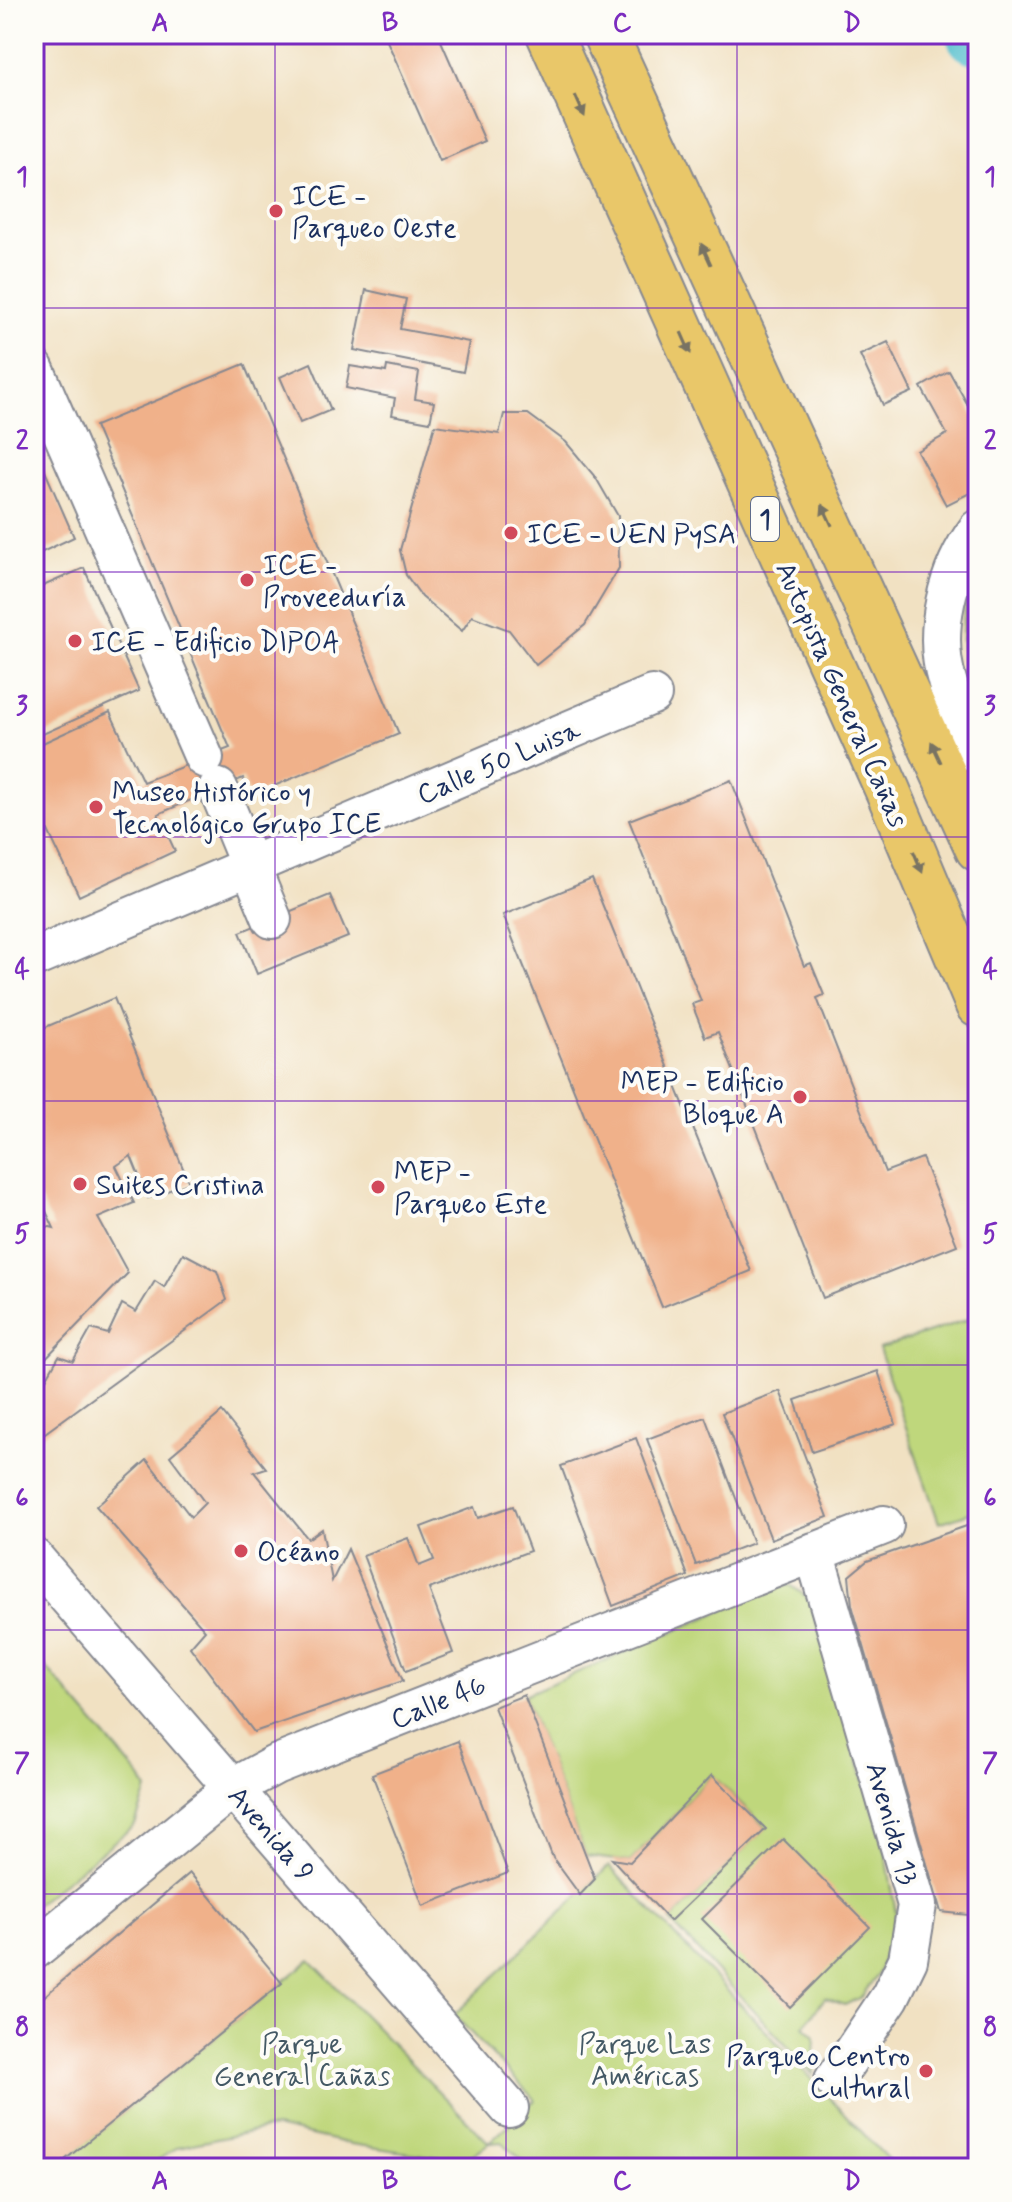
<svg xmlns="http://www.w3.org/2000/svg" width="1012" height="2202" font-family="Mynerve,sans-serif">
	<rect width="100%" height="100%" fill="#fdfcf7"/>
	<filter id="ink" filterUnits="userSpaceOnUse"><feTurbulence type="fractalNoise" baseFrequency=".0125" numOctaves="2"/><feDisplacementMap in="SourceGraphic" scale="16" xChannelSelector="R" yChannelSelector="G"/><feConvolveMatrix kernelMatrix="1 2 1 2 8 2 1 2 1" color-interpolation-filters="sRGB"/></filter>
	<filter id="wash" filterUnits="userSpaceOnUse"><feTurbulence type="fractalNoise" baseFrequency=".006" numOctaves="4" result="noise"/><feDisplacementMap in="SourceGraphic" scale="32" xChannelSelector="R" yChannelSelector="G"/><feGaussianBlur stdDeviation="1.8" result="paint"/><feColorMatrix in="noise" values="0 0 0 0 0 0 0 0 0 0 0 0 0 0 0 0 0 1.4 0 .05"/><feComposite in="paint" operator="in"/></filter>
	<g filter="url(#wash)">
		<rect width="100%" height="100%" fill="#f1e1c2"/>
		<g fill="#bfd77b" stroke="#6d836c" stroke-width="2">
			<path d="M978 571V710C958 666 955 615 978 571Z"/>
			<path d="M978 1316V1510L939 1523 879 1349Z"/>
			<path d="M790 1585 810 1599 886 1853 896 1914 879 1972 861 1997 845 2005 825 1998 804 2026 815 2036 813 2074 670 1921 766 1828 712 1775 630 1862 586 1856 524 1695 780 1586Z"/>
			<path d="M34 1653 141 1778 147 1790 135 1825 34 1906Z"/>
			<path d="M609 1866 896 2168H525L524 2162 502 2142 489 2143 464 2161 351 2144 275 2127 178 2147 146 2168H64L59 2164 310 1960 489 2143 535 2100 454 2015Z"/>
		</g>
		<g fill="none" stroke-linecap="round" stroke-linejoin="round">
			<path stroke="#54bfce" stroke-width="60" d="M976 34 978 35"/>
		</g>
		<g id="blocks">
			<g fill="#f0b18a">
				<path d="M384 34H438L485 141 440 161Z"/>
				<path d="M366 290 406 299 400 329 469 342 463 372 354 350Z"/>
				<path d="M888 342 912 392 883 405 860 355Z"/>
				<path d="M311 363 331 410 300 423 280 377Z"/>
				<path d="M244 364 399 734 250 796 243 778 158 814 175 851 79 896 34 801V747L110 712 143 782 230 748 95 426Z"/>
				<path d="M350 366 386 372 387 366 419 372 415 399 434 402 430 422 392 415 395 398 346 388Z"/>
				<path d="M949 371 974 416 978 415V489L946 505 917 451 947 434 921 387Z"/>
				<path d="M504 414H528L566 442 596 478 618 516 619 568 585 625 536 665 509 630 472 616 462 631 422 597 406 575 400 550 435 425 499 434Z"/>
				<path d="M34 446 74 537 34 556Z"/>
				<path d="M84 568 139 691 34 738V590Z"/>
				<path d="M731 780 804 966 811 963 824 995 817 998 885 1172 922 1158 957 1245 823 1298 718 1032 705 1037 692 1004 701 1001 629 820Z"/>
				<path d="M592 879 751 1271 662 1307 503 915Z"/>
				<path d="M330 895 348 937 257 974 240 932Z"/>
				<path d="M114 998 189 1183 148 1198 131 1156 116 1166 134 1203 98 1218 128 1273 36 1368 34 1223 54 1228 34 1186V1032Z"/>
				<path d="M183 1253 217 1271 227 1300 34 1441V1382L42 1386 59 1356 73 1361 91 1329 108 1334 122 1304 136 1312 155 1281 164 1287Z"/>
				<path d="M878 1371 896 1424 812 1452 795 1400Z"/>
				<path d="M780 1391 828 1517 771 1539 722 1413Z"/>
				<path d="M222 1412 266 1468 254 1472 308 1539 322 1529 332 1581 348 1549 403 1681 254 1732 190 1647 205 1630 96 1506 147 1460 191 1517 205 1503 170 1456Z"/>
				<path d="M705 1417 753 1543 696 1565 647 1439Z"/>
				<path d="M636 1438 688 1576 613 1606 561 1466Z"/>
				<path d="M513 1506 530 1551 429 1589 453 1653 406 1671 363 1555 408 1538 419 1566 434 1560 421 1527 474 1507 478 1518Z"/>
				<path d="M978 1522V1916L941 1912 852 1605 849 1576 867 1561Z"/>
				<path d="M524 1695 595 1879 580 1895 553 1858 494 1707Z"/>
				<path d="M458 1741 508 1873 423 1906 372 1774Z"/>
				<path d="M712 1775 766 1829 670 1921 612 1859 630 1862Z"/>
				<path d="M783 1839 870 1927 790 2007 702 1919Z"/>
				<path d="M190 1873 282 1983 55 2168H34V2005Z"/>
			</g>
		</g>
	</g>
	<g filter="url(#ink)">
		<use href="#blocks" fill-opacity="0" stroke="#868890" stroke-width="2"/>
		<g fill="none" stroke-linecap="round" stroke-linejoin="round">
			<defs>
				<g id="minor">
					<path d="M34 368 204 758"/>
					<path d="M978 529C947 570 932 631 947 681 954 706 968 731 978 755"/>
					<path d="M218 788 272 919"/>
					<path d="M34 958 652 695"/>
					<path d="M814 1552 917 1905 908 1960 890 1997 834 2080"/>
					<path d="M34 1558 509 2108"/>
					<path d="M34 1950 233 1788 275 1765 884 1525"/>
				</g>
				<g id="highway">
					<path d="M549 34 888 791 978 1005"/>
					<path d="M605 34 978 849"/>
				</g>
			</defs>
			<use href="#minor" stroke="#868890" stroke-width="42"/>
			<use href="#highway" stroke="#868890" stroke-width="48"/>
			<use href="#minor" stroke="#fff" stroke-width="38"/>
			<use href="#highway" stroke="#e9c769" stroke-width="44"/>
		</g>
		<defs><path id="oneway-solid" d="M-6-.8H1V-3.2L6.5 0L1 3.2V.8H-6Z" transform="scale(2)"/></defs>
		<g fill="#787363">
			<use href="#oneway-solid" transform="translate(580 106) rotate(66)"/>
			<use href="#oneway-solid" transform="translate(706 254) rotate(-115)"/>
			<use href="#oneway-solid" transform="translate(686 343) rotate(66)"/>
			<use href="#oneway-solid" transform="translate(827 515) rotate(-115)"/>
			<use href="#oneway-solid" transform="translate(936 752) rotate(-115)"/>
			<use href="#oneway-solid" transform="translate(918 862) rotate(67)"/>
		</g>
	</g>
	<path fill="none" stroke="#7b2cbf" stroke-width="2" stroke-opacity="0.55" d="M275 34V2168M506 34V2168M737 34V2168M34 308H978M34 572H978M34 837H978M34 1101H978M34 1365H978M34 1630H978M34 1894H978"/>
	<g fill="#d1495b" stroke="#fdfcf7" stroke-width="3">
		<circle cx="276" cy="211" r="8"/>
		<circle cx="511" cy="533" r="8"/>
		<circle cx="247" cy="580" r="8"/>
		<circle cx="75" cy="641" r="8"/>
		<circle cx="96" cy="807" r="8"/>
		<circle cx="800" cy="1097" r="8"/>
		<circle cx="80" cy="1184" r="8"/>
		<circle cx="378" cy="1187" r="8"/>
		<circle cx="241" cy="1551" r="8"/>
		<circle cx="926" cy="2071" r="8"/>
	</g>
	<g text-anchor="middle" stroke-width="8" stroke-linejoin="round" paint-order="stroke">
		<rect fill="#fdfcf7" stroke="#5f6c8c" stroke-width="2" x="751" y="497" width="28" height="44" rx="6"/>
		<g font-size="26" font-weight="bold" fill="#1b2f5e">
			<text x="765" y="528">1</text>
		</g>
		<g font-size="28" fill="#1b2f5e" stroke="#fdfcf7" text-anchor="start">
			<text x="292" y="205">ICE -<tspan x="292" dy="32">Parqueo Oeste</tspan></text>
			<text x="527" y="543">ICE - UEN PySA</text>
			<text x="263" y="574">ICE -<tspan x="263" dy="32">Proveeduría</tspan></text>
			<text x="91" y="651">ICE - Edificio DIPOA</text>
			<text x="112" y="801">Museo Histórico y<tspan x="112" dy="32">Tecnológico Grupo ICE</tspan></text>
			<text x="784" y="1091" text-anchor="end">MEP - Edificio<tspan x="784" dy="32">Bloque A</tspan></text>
			<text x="394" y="1181">MEP -<tspan x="394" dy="32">Parqueo Este</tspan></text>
			<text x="96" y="1194">Suites Cristina</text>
			<text x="257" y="1561">Océano</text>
			<text x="910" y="2065" text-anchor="end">Parqueo Centro<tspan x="910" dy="32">Cultural</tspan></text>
		</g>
		<g font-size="28" fill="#1b2f5e" stroke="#fdfcf7">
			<text transform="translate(843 694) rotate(66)" y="10">Autopista General Cañas</text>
			<text transform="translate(498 761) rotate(-23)" y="10">Calle 50 Luisa</text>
			<text transform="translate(438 1701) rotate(-22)" y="10">Calle 46</text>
			<text transform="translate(893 1823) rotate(74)" y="10">Avenida 13</text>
			<text transform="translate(272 1833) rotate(49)" y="10">Avenida 9</text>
		</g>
		<g font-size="28" fill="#445965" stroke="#fdfcf7">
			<text x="302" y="2053">Parque<tspan x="302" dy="32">General Cañas</tspan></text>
			<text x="645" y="2053">Parque Las<tspan x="645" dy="32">Américas</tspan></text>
		</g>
	</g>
	<rect width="1012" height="2202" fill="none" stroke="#fdfcf7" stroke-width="88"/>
	<rect x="44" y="44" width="924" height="2114" fill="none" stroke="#7b2cbf" stroke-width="3"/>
	<g font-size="26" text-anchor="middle" font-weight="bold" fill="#7b2cbf">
		<text x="160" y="31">A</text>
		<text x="390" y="31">B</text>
		<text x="622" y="31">C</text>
		<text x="852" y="31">D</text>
		<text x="22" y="185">1</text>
		<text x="990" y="185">1</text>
		<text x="22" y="449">2</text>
		<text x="990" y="449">2</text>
		<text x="22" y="714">3</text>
		<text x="990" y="714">3</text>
		<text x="22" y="978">4</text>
		<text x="990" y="978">4</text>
		<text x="22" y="1242">5</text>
		<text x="990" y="1242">5</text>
		<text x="22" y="1506">6</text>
		<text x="990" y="1506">6</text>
		<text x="22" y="1771">7</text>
		<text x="990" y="1771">7</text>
		<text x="22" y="2035">8</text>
		<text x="990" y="2035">8</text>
		<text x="160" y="2189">A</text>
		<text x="390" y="2189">B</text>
		<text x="622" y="2189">C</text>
		<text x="852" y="2189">D</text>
	</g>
</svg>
